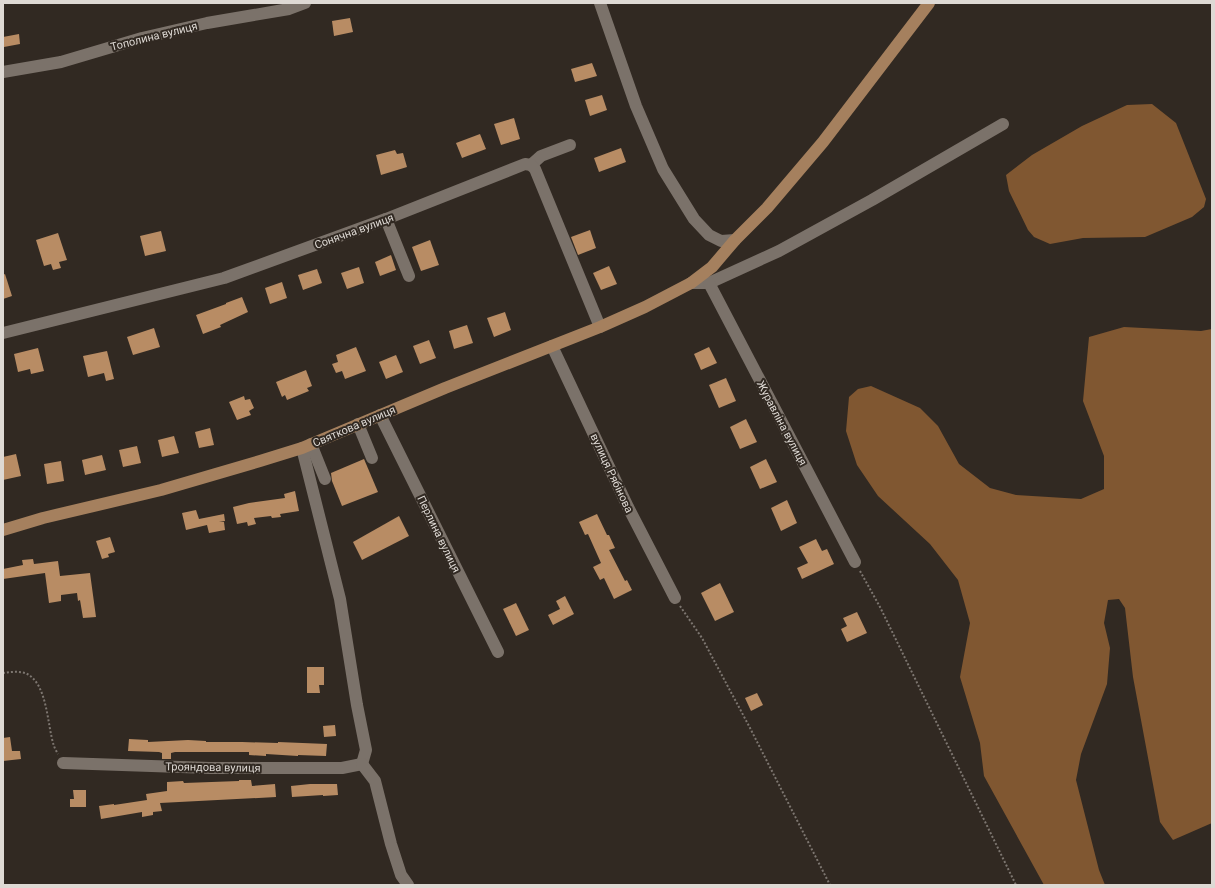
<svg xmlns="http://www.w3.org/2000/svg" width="1215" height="888" font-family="Roboto,sans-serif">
	<rect width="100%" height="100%" fill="#312922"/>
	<g fill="#805731">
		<path d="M1152 104 1176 123 1206 199 1204 207 1192 217 1145 237 1083 238 1050 244 1034 237 1028 230 1009 191 1006 175 1032 155 1082 126 1127 105Z"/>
		<path d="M1124 327 1201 331 1212 329V823L1173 840 1160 822 1133 677 1125 608 1119 599 1108 600 1104 623 1110 648 1107 684 1081 754 1076 780 1099 870 1105 885H1044L984 776 980 743 960 677 970 623 958 580 930 544 878 496 857 465 846 431 849 397 858 389 871 386 920 408 938 426 959 464 990 488 1016 495 1081 499 1104 489V456L1083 401 1089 337Z"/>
	</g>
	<g fill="#b88c64">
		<path d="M350 18 353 32 334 36 332 21Z"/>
		<path d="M19 34 20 44 4 47 3 37Z"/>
		<path d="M592 63 597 76 575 82 571 69Z"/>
		<path d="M602 95 607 110 590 116 585 100Z"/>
		<path d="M514 118 520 139 501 145 494 124Z"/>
		<path d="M480 134 486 149 462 158 456 143Z"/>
		<path d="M621 148 626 162 599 172 594 158Z"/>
		<path d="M395 150 397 154 403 153 407 167 381 175 376 155Z"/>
		<path d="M590 230 596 248 578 255 571 237Z"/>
		<path d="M161 231 166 251 145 256 140 236Z"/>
		<path d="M58 233 67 260 59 262 61 268 53 270 51 264 44 266 36 240Z"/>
		<path d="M430 240 439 265 421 271 412 247Z"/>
		<path d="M391 255 396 270 380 276 375 262Z"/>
		<path d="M609 266 617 284 601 290 593 273Z"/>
		<path d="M359 267 364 283 347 289 341 273Z"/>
		<path d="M317 269 322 283 303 290 298 275Z"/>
		<path d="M5 274 12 296 3 299V275Z"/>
		<path d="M282 282 287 298 270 304 265 288Z"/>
		<path d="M242 297 248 312 220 325 221 327 203 334 196 315 226 304V303Z"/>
		<path d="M505 312 511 330 494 337 487 318Z"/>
		<path d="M467 325 473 343 454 349 449 331Z"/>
		<path d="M154 328 160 347 133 355 127 337Z"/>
		<path d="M429 340 436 358 420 364 413 346Z"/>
		<path d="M356 347 366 371 345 379 342 371 336 373 332 364 338 362 336 355Z"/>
		<path d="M709 347 717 363 701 370 694 354Z"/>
		<path d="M38 348 44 371 31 374 30 369 18 372 14 354Z"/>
		<path d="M107 351 114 379 106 381 104 373 88 377 83 356Z"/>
		<path d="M396 355 403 372 386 379 379 362Z"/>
		<path d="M306 370 312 386 307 388 309 391 287 400 285 395 282 397 276 382Z"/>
		<path d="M726 378 736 401 719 408 709 385Z"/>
		<path d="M244 396 245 400 250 399 254 408 249 411 251 415 237 420 229 402Z"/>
		<path d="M746 419 757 442 740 449 730 427Z"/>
		<path d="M210 428 214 445 199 448 195 432Z"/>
		<path d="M174 436 179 453 162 457 158 440Z"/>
		<path d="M137 446 141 463 123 467 119 450Z"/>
		<path d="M16 454 21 476 3 480V457Z"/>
		<path d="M102 455 106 470 85 475 82 460Z"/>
		<path d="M364 459 378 492 342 506 332 481 331 473Z"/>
		<path d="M766 459 777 482 760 489 750 467Z"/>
		<path d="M61 461 64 481 47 484 44 464Z"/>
		<path d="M295 491 299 511 280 514 281 517 272 518 271 516 254 518 256 524 248 526 247 522 237 524 233 507 249 503 285 498 284 494Z"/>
		<path d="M787 500 797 523 781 531 771 508Z"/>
		<path d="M196 510 199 519 224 514 225 521 219 522H224L225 530 209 533 207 525 186 530 182 513Z"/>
		<path d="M597 514 607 535H609L615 548 609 550 625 581 627 580 632 590 614 599 604 578 600 580 593 567 601 563 588 534 585 535 579 522Z"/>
		<path d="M399 516 409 536 362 560 353 542Z"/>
		<path d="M110 537 115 552 108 554 109 557 102 559 96 541Z"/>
		<path d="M816 539 822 551 827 549 834 564 802 579 797 568 808 563 799 547Z"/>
		<path d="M33 559 34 564 58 561 60 576 90 573 96 617 83 618 80 600 78 601 77 593 61 595V601L49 603 45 573 3 579V569L23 565 22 560Z"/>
		<path d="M720 583 734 612 715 621 701 593Z"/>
		<path d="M565 596 574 614 553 625 548 615 560 609 556 601Z"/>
		<path d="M516 603 529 630 516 636 503 609Z"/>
		<path d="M857 612 867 633 847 642 841 629 847 626 843 618Z"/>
		<path d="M307 667H324V685H319L320 693H307Z"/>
		<path d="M757 693 763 705 751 711 745 698Z"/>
		<path d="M335 725 336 736 324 737 323 726Z"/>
		<path d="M10 737 12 751H20L21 759 3 761V738Z"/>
		<path d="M129 739 148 740V742L188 740 206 741V742H242L278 743V742L327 744 326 756 298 755V756L266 754V756L249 755V752H175L171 753V759H162V753L159 752 128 751Z"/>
		<path d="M239 780H251L252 786 275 784 276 797 160 803 162 811 153 812V815L142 817V812L101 819 99 806 114 804V805L147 800 146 794 167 791V782L183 781 184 783 239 781Z"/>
		<path d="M310 784H337L338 795 323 796V795L292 797 291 786Z"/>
		<path d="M73 790H86V807H70V799H74Z"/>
	</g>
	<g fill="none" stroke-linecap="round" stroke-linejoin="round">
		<g stroke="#7d7670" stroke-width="2" stroke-dasharray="2 2" stroke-linecap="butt">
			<path d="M860 571 880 607 1016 885"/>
			<path d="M680 606 702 638 749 726 830 885"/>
			<path d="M3 673C10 672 18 671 25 673 48 682 47 726 54 746 55 749 57 752 58 754"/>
		</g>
		<g stroke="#7b726a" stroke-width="12">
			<path d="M600 3 636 106 663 169 694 219 709 235 721 241 735 240"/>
			<path d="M3 72 61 62 142 38 207 23 289 9 305 3"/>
			<path d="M531 165 541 156 570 145"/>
			<path d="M386 219 409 276"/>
			<path d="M691 283H709L779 251 872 200 1003 124"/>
			<path d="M709 283 855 562"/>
			<path d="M3 333 224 278 386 219 525 164 531 165 535 169 600 327"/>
			<path d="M552 346 628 507 675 598"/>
			<path d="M380 415 498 652"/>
			<path d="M358 424 372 458"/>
			<path d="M311 444 325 479"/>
			<path d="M302 448 340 599 357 705 366 750 362 764"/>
			<path d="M63 763 210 768H342L362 764"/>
			<path d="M362 764 375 781 391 844 401 875 408 885"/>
		</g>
		<path stroke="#a5805e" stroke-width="12" d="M3 530 43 518 161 490 260 461 302 448 445 388 600 327 645 307 691 283 712 267 735 240 767 208 823 142 929 3"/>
	</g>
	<g text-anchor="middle" stroke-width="4" stroke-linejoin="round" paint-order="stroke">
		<g font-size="11" fill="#ded9d4" stroke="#312922">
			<text transform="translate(154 36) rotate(-14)" y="4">Тополина вулиця</text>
			<text transform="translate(354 231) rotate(-20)" y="4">Сонячна вулиця</text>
			<text transform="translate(782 423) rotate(62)" y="4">Журавліна вулиця</text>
			<text transform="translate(354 426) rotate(-23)" y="4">Святкова вулиця</text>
			<text transform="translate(612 473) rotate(65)" y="4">вулиця Рябінова</text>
			<text transform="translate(439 534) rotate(64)" y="4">Перлина вулиця</text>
			<text transform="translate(213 767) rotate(1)" y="4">Трояндова вулиця</text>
		</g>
	</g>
	<rect width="1215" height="888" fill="none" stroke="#ded9d4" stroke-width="8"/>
</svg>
